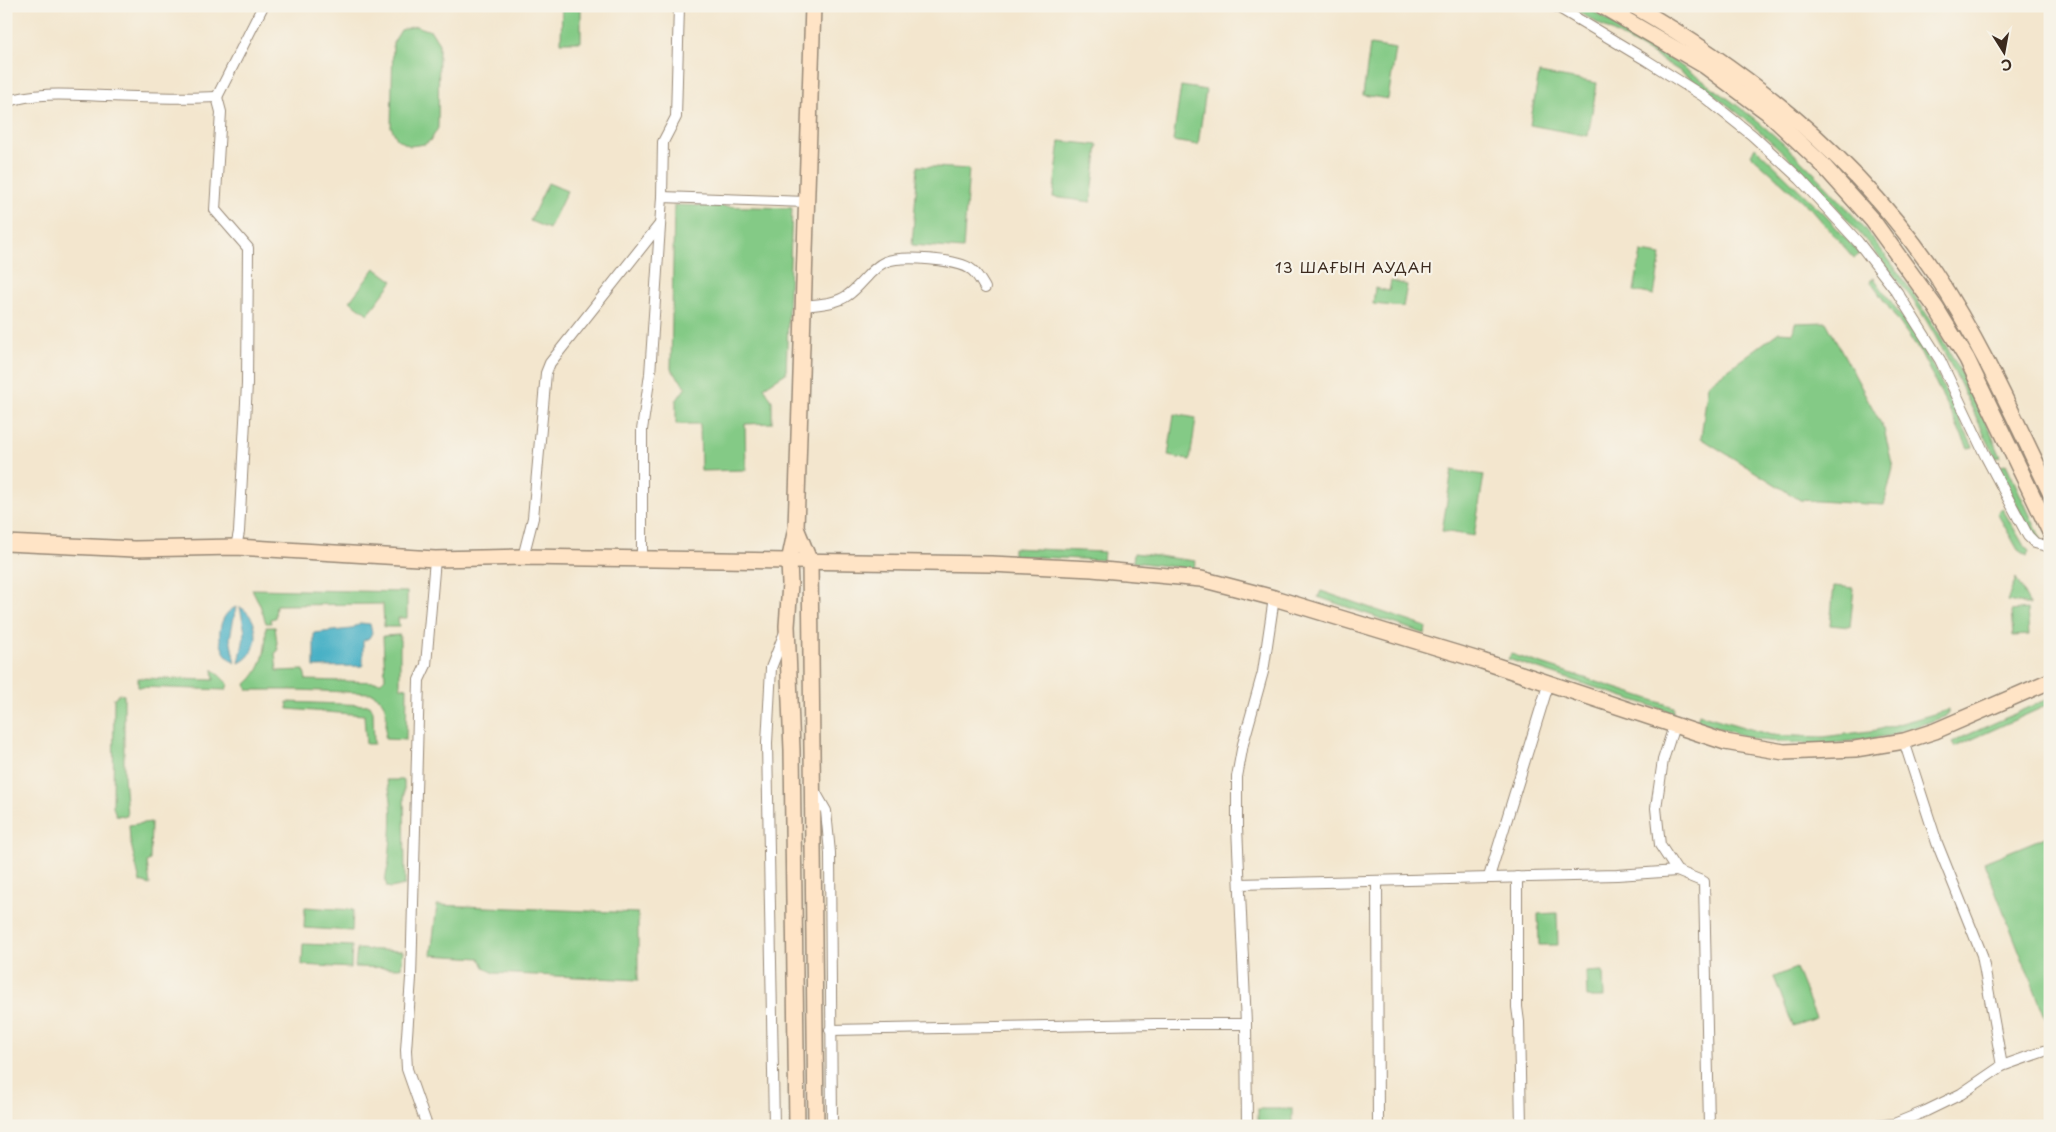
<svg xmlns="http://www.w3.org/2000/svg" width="2056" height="1132" font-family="'Playpen Sans',sans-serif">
	<rect width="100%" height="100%" fill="#f7f3e8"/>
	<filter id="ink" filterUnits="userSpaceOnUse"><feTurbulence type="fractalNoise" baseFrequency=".02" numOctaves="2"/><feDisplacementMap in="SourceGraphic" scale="10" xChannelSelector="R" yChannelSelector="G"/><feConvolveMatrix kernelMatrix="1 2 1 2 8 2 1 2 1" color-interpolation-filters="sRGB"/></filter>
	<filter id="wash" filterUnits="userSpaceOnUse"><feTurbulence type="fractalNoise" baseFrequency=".0096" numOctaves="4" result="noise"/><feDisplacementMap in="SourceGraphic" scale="20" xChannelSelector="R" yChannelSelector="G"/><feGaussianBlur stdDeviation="1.12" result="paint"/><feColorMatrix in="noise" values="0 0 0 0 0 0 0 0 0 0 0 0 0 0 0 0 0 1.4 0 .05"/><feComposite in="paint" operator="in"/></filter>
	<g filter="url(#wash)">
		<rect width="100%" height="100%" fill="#f3e6ce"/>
		<g fill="#84ca86" stroke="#607a52">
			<path d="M562 6H581V42H561Z"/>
			<path d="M1579 6H1584C1642 40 1699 75 1751 116 1860 204 1948 327 2001 457L1996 458C1973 412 1953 365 1926 320 1913 298 1895 277 1879 257 1823 187 1757 121 1681 72 1648 50 1611 32 1577 11Z"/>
			<path d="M416 26 431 31 439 44 438 128 431 140 425 144 410 146 397 139 391 127 393 43 401 30Z"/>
			<path d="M1370 45 1396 49 1388 99 1363 95Z"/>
			<path d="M1539 73 1597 83 1588 136 1530 125Z"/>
			<path d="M1181 86 1206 90 1198 145 1173 141Z"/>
			<path d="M1060 141 1098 145 1091 202 1053 197Z"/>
			<path d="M1755 147 1826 216 1860 254 1854 258 1811 209 1751 155Z"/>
			<path d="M918 166 969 169 963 249 912 245Z"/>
			<path d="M548 183 567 191 549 229 530 221Z"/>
			<path d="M674 205 792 208 786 373 764 387 772 401V423L745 424 746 470 701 471 700 424H676V401L686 387 671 369Z"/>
			<path d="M1641 252 1661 255 1654 295 1634 291Z"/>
			<path d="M375 268 393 281 368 314 350 301Z"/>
			<path d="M1874 278 1923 346 1973 447 1968 448 1921 353 1870 281Z"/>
			<path d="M1391 281 1407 285 1403 307 1373 304 1375 288 1389 291Z"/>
			<path d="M1826 322 1884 429 1893 468 1884 505 1800 500 1701 438 1708 384 1779 332 1793 333 1795 323Z"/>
			<path d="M1174 414 1196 418 1190 460 1168 456Z"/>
			<path d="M2006 464 2042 541 2034 539 2001 474 1999 467Z"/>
			<path d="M1452 470 1484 475 1474 536 1442 531Z"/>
			<path d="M2002 508 2024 546 2029 551 2027 556 2018 550 1997 513Z"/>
			<path d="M1013 548 1104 552 1103 560 1013 556Z"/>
			<path d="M1134 553 1195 561 1194 569 1133 562Z"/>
			<path d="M2016 578 2030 605 2007 601Z"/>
			<path d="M1834 586 1854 588 1850 627 1830 625Z"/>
			<path d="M252 589 407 592V618H398L399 627H384L383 604 276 605 275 618 270 619 271 623H266L260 605Z"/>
			<path d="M1321 591 1426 627 1425 634 1318 597Z"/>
			<path d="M2027 609 2029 635 2013 636 2011 611Z"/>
			<path d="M266 627H275L278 651 275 653 277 671 304 670 306 680 381 682 385 678 383 636 400 635V687L407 688 406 740 385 739C386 721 391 701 371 693L297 690H248L246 684C264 669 266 649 266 627Z"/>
			<path d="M1511 654 1674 707 1673 713 1508 659Z"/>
			<path d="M213 669 228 684 226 690 138 687V678L214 680Z"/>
			<path d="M119 694 124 695V775L127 816 116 815 113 807 114 698Z"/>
			<path d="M2050 698V704L1955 747 1952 742Z"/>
			<path d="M287 702 370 705 373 711 374 744H366L364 715 288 709Z"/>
			<path d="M1948 710V715L1944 717 1889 736 1822 745 1756 740 1697 721 1699 714 1771 735 1823 737 1877 730Z"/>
			<path d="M386 780H404L405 885 391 888 387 887C383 877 389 869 389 859 391 838 395 798 386 780Z"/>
			<path d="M151 822 150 860 147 862 150 885 140 882 130 840 129 825Z"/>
			<path d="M2050 835V1029L1984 862Z"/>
			<path d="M437 905 638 913V980L494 973 484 967 480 958 431 955Z"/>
			<path d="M305 907 353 910 352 931 304 928Z"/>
			<path d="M1557 913 1558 945H1539L1538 914Z"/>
			<path d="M303 944 352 946 351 968 302 965Z"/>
			<path d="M357 949 403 951 401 968 355 967Z"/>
			<path d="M1796 968 1816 1018 1793 1026 1774 977Z"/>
			<path d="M1603 971 1604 997H1587L1586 972Z"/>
			<rect x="1258" y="1109" width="34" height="17"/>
		</g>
		<g fill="#48b1c6" stroke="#426e72">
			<path d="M236 607 230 638 235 663C215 652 214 616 236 607Z"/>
			<path d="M240 607C261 618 262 653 239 663L245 632Z"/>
			<path d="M360 623 370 624 372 633 369 638 363 641V666L314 667V633L351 629Z"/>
		</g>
	</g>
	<g filter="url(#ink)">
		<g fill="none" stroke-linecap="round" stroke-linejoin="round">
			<defs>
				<g id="street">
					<path d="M1556 6 1646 60 1703 96 1752 135 1800 179 1858 242 1897 292 1940 360 1986 457 2028 536 2035 543 2050 547"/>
					<path d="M217 97 221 112 215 210 248 248 247 384 239 532 236 547"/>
					<path d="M217 97 263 6"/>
					<path d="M6 102C38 91 73 95 105 96 143 97 180 99 217 97"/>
					<path d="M662 197 663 142 676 117 679 6"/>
					<path d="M804 306C819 304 836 304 848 295 861 286 871 268 885 262 901 255 959 259 972 270 978 275 981 281 985 288"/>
					<path d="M523 557 533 518 546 373 550 363 660 224"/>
					<path d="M642 558V430L650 374 662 197 807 202"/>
					<path d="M1674 726 1663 760 1656 808 1660 845 1677 871 1704 882 1709 1126"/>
					<path d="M1904 741 1937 843 1982 955 2002 1066"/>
					<path d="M814 790 826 811 830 853 832 1126"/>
					<path d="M1489 877 1549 682"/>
					<path d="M1517 877V1007L1519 1022 1521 1126"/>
					<path d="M1377 881 1378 1126"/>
					<path d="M1240 884 1617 875 1677 871"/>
					<path d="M830 1030 1155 1024H1246"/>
					<path d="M427 1126 407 1069 406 1050 411 978 419 680 426 665 435 559"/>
					<path d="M774 1126 767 743 771 668 785 632"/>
					<path d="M1247 1126 1246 1024 1237 827V777L1243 744 1263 672 1274 598"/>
					<path d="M1875 1126 1894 1124 1926 1111 1961 1094 2002 1066 2050 1049"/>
				</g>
				<g id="secondary">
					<path d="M1602 6 1705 66 1767 112 1821 163 1873 221 1936 308 1967 359 2050 532"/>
					<path d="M1634 6C1750 73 1858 160 1934 272 1980 341 2014 417 2050 492"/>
					<path d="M796 528 810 562 816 1126"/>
					<path d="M6 543 134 549 236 547 435 559 523 557 991 564 1092 569 1201 579 1274 598 1482 661 1725 742 1784 752 1855 749 1904 741 1935 731 2050 681"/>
					<path d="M797 1126 792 750 787 626 790 584 789 562 796 528 813 6"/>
				</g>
			</defs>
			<use href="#street" stroke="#978876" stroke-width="12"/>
			<use href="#secondary" stroke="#978876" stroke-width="18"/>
			<use href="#street" stroke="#fff" stroke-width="10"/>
			<use href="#secondary" stroke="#ffe4c6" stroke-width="15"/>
		</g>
	</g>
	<g text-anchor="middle" stroke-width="4.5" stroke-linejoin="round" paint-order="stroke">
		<g font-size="15" letter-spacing="1" fill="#3b2a1e" stroke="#f7f3e8">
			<text x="1354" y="273">13 ШАҒЫН АУДАН</text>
		</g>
	</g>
	<rect width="2056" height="1132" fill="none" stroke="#f7f3e8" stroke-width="25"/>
	<g transform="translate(2004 52) rotate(169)" stroke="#f7f3e8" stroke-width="4" paint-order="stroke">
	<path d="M0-4L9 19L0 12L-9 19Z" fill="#3b2a1e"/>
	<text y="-8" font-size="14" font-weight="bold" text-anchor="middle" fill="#3b2a1e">С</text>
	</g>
</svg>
